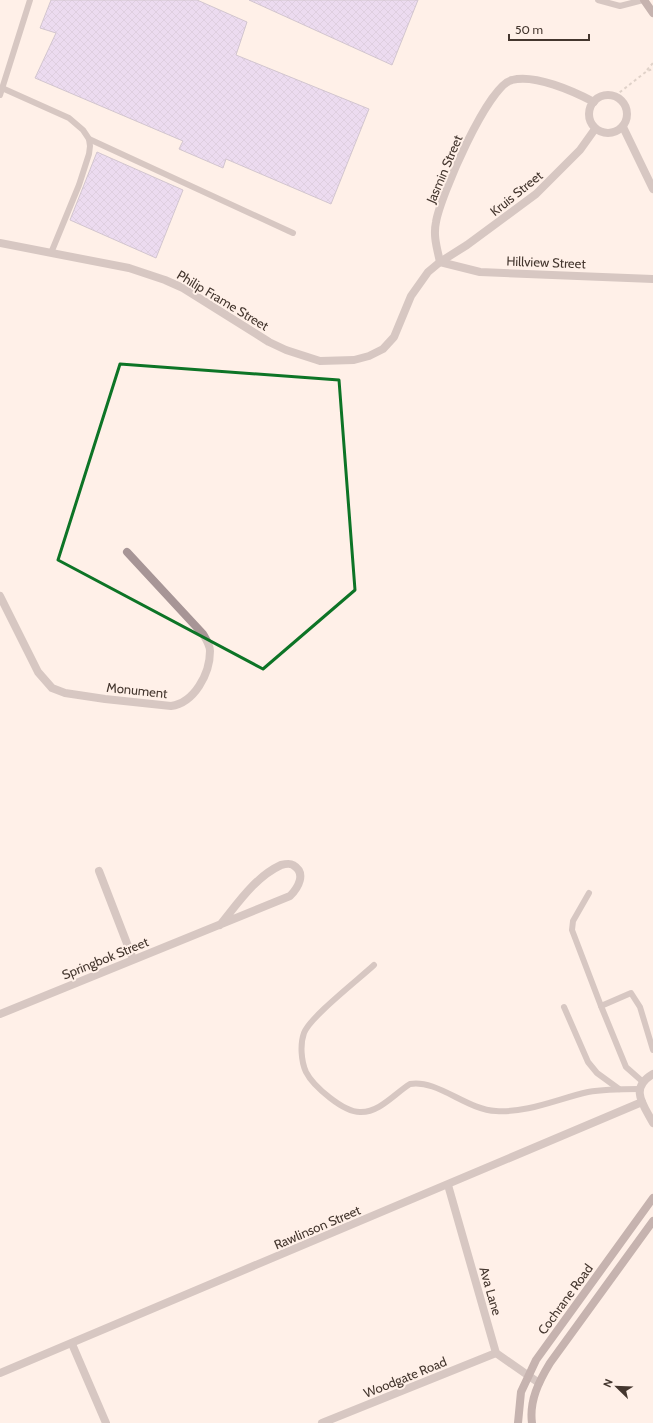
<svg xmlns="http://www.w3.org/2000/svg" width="653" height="1423" font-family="Cabin,sans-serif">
	<defs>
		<pattern id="building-cross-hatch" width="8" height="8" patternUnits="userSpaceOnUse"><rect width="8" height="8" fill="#d5c2fb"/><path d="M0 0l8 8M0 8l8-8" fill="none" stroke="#b8a7d7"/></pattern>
	</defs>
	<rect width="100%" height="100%" fill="#fff0e8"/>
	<g fill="url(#building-cross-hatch)" stroke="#9c91b1">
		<path d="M51 0H197L247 22 236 55 369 109 331 204 226 159 223 168 179 149 183 141 35 78 56 33 40 28Z"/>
		<path d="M249 0H418L392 65Z"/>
		<path d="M97 152 183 190 156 258 70 220Z"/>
	</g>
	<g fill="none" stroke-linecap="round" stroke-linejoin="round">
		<g stroke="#bbada5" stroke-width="2" stroke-dasharray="3 3" stroke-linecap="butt">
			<path d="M647 70 653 63"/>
			<path d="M615 96 647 71 653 69"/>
		</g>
		<g stroke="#a79596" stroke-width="6">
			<path d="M598 0 620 6 643 0"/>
			<path d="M2 88 69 118 83 130 89 139 90 146 89 154 79 185 51 253"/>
			<path d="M0 95 30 0"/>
			<path d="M89 139 293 233"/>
			<path d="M589 893 573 921 572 930 601 1006"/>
			<path d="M374 965C359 979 310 1017 304 1033 300 1044 301 1061 306 1072 313 1086 344 1113 361 1112 380 1112 394 1094 410 1084 437 1079 467 1110 496 1111 528 1113 557 1099 588 1092 605 1089 622 1089 639 1089"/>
			<path d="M564 1007 588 1062 597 1073 619 1089"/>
			<path d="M643 1082 626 1067 601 1006 631 993 640 1007 653 1050"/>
		</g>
		<g stroke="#a79596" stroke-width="8">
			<circle cx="608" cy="114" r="19"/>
			<path d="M623 127 653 189"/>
			<path d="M0 243 129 268 165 280 183 288 269 342 286 350 320 361 354 360 369 356 383 349 394 337 411 296 428 272 440 262 467 245 536 194 580 150 595 129"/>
			<path d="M440 262C437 248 433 236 436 222 440 197 488 85 512 80 535 74 573 91 594 102"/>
			<path d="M440 262 480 272 653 279"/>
			<path d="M0 596 38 672 52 688 65 693 105 699 171 706C194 703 210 674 210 651 210 645 206 639 203 634L127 552"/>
			<path d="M99 871 133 959"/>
			<path d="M0 1014 290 896C298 888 307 873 293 865 290 863 285 864 281 865 255 877 238 903 220 925"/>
			<path d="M653 1074C629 1088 643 1104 653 1123"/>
			<path d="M448 1185 496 1353 539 1383"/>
			<path d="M72 1344 106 1423"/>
			<path d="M0 1373 642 1102"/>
			<path d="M322 1423 496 1353"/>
		</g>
		<g stroke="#81686a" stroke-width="8">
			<path d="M644 0 653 13"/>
			<path d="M518 1423 521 1392 536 1360 653 1198"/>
			<path d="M532 1423C529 1401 539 1381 550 1363L653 1221"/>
		</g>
	</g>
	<path d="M0 0H653V1423H0ZM120 364 339 380 355 590 263 669 58 560Z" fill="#fff0e8" fill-opacity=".55" fill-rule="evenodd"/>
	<path fill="none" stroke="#0d7426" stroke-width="3" stroke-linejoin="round" d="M120 364 339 380 355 590 263 669 58 560Z"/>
	<g text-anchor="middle" stroke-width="4" stroke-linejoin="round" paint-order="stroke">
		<g font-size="13" fill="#44362e" stroke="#fff0e8">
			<text transform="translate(444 169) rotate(-67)" y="5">Jasmin Street</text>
			<text transform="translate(516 193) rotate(-39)" y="5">Kruis Street</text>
			<text transform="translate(546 262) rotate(2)" y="5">Hillview Street</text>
			<text transform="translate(223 300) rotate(31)" y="5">Philip Frame Street</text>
			<text transform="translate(137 690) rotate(6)" y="5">Monument</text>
			<text transform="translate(105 958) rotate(-22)" y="5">Springbok Street</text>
			<text transform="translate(317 1227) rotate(-23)" y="5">Rawlinson Street</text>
			<text transform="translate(491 1291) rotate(74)" y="5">Ava Lane</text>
			<text transform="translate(565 1299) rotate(-54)" y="5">Cochrane Road</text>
			<text transform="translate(405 1377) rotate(-22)" y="5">Woodgate Road</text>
		</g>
	</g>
	<g transform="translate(617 1387) rotate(293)" stroke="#fff0e8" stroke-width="3" paint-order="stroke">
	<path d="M0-3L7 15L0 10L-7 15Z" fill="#44362e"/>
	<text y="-6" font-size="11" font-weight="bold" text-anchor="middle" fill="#44362e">N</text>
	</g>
	<path d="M509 34v6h80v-6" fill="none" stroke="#44362e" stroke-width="2"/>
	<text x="515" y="34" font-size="12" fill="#44362e" stroke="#fff0e8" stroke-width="3" paint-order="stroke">50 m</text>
</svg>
